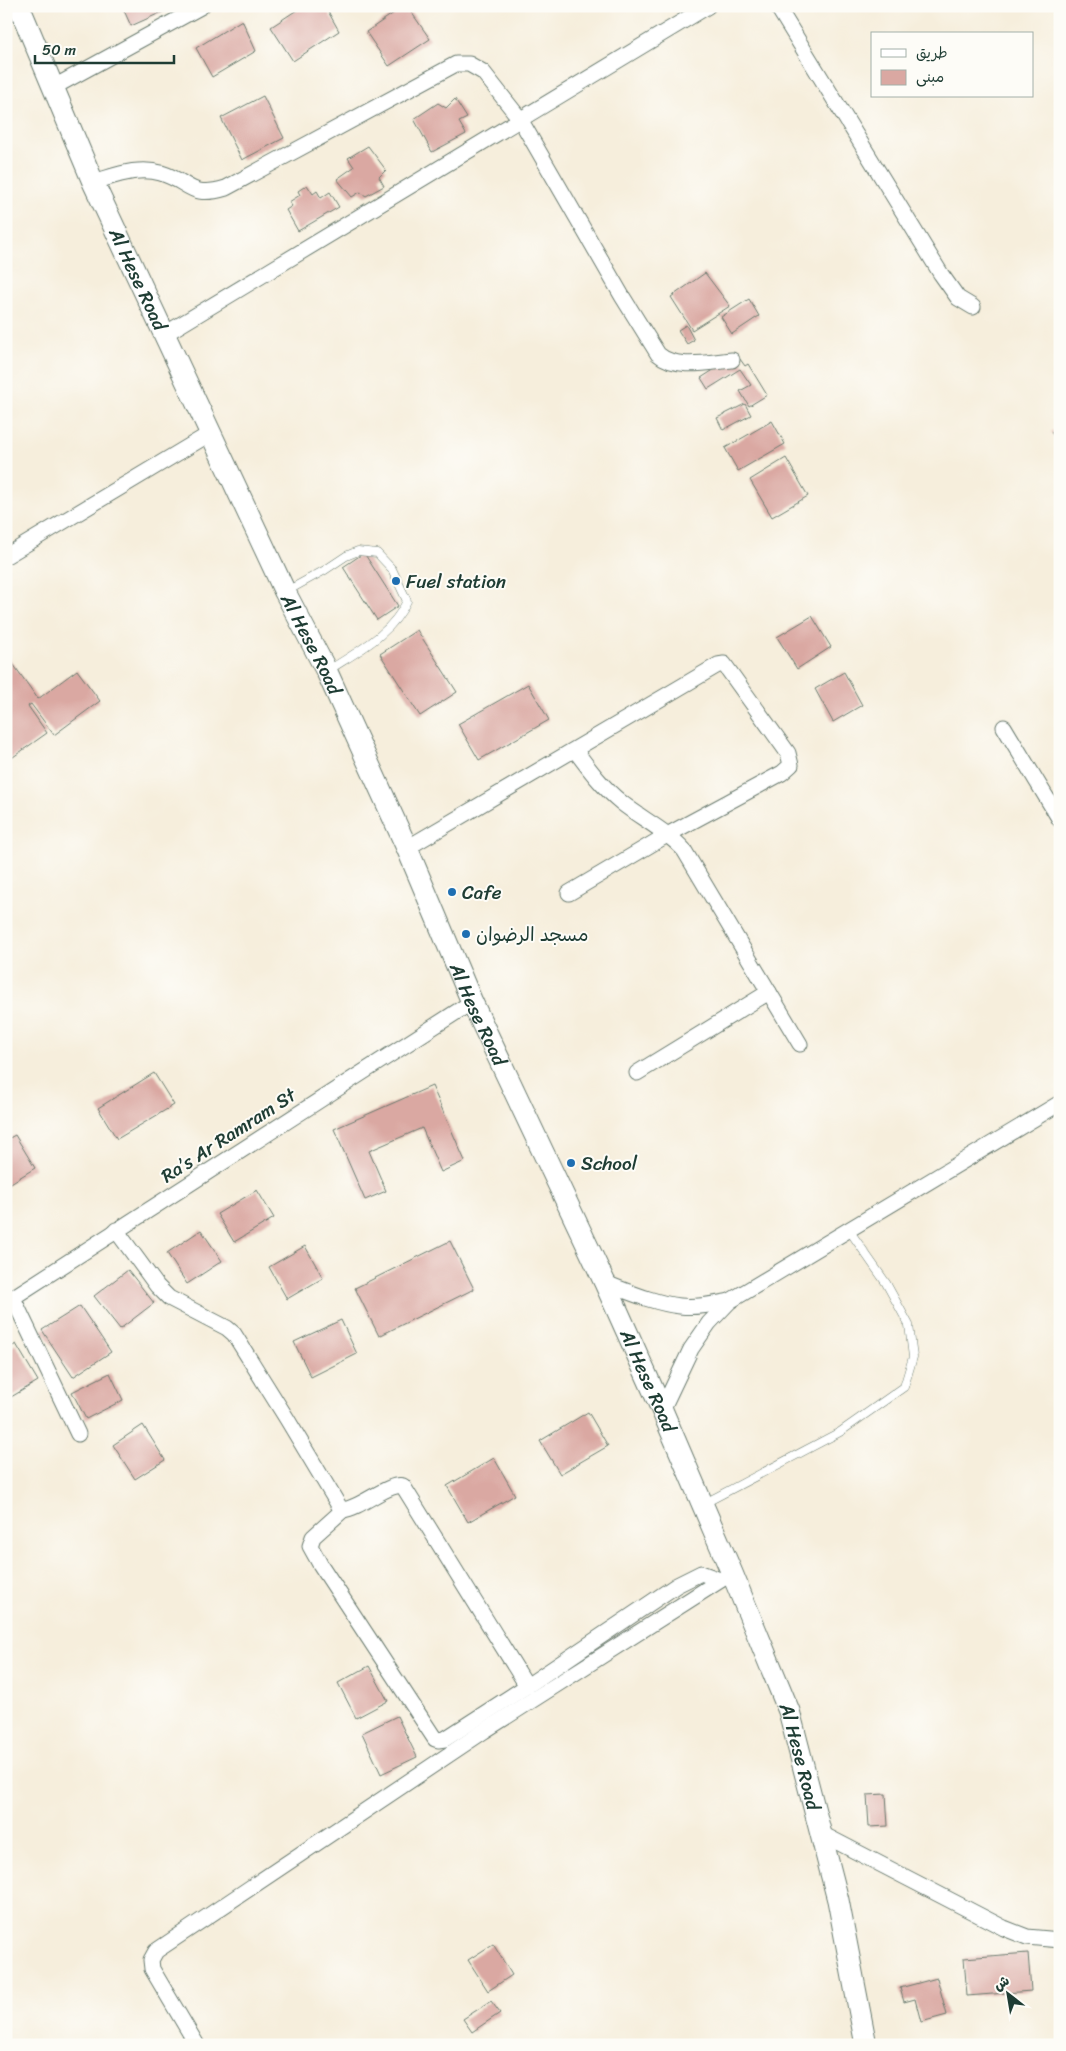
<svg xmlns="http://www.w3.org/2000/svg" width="1066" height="2051" font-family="Sriracha,'Playpen Sans Arabic',sans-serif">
	<rect width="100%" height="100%" fill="#fdfcf7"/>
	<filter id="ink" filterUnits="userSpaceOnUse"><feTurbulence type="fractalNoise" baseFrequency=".02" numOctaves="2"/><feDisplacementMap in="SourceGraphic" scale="10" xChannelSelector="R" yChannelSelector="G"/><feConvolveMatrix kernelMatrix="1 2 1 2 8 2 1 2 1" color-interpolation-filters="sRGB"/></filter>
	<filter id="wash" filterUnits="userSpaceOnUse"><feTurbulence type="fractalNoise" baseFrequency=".0096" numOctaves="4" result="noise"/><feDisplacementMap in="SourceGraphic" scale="20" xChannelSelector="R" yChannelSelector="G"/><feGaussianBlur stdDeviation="1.12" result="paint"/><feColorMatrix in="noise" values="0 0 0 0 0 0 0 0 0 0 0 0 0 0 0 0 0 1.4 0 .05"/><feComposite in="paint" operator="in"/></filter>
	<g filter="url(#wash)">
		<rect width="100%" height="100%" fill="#f6eedc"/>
		<g id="blocks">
			<g fill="#daa8a2">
				<path d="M122 6H170L171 8 131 26Z"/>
				<path d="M303 6H325L339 31 293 61 271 27Z"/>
				<path d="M404 6H407L430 39 389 66 366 32Z"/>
				<path d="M242 20 256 51 212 77 196 48Z"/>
				<path d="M263 96 284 138 242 160 221 118Z"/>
				<path d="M455 99 467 118 459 122 466 134 432 152 414 119 438 103 446 108Z"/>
				<path d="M368 146 386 170 379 177 384 186 366 196 360 192 352 197 337 179 354 167 348 158Z"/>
				<path d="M307 185 313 194 317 191 321 198 330 192 339 207 298 231 286 210 292 206 289 202 300 195 298 191Z"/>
				<path d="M705 273 730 306 692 330 671 297Z"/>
				<path d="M749 299 759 316 732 334 721 317Z"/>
				<path d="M686 325 694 340 687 344 678 330Z"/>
				<path d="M737 355 745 366 748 364 767 395 749 406 740 391 751 385 740 369 708 389 701 378Z"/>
				<path d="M745 404 751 415 723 430 717 418Z"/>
				<path d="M772 421 785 444 738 471 725 448Z"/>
				<path d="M1060 426V445L1051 432Z"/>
				<path d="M786 458 808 496 772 517 750 480Z"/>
				<path d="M364 553 398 606 377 620 343 567Z"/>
				<path d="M812 616 831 647 797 669 777 637Z"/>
				<path d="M417 630 457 692 420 716 380 654Z"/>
				<path d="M6 654 38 699 77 670 100 701 54 735 31 704 28 706 47 733 6 762Z"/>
				<path d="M844 672 862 705 833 722 815 689Z"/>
				<path d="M528 684 549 720 479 760 458 724Z"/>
				<path d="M154 1073 174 1105 117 1139 98 1108Z"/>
				<path d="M432 1086 465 1161 441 1172 422 1128 369 1151 386 1191 365 1200 334 1129Z"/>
				<path d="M15 1135 35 1168 6 1186V1140Z"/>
				<path d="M257 1190 274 1218 234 1242 217 1214Z"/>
				<path d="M201 1230 222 1261 187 1284 167 1253Z"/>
				<path d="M450 1241 474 1289 379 1336 355 1288Z"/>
				<path d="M305 1246 323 1278 287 1299 269 1267Z"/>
				<path d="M128 1270 154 1303 120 1329 94 1296Z"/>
				<path d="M80 1306 111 1352 73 1377 42 1330Z"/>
				<path d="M341 1320 357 1354 311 1377 294 1342Z"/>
				<path d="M16 1344 38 1381 6 1400V1350Z"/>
				<path d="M110 1373 123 1400 86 1419 72 1392Z"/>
				<path d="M588 1412 608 1446 560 1474 540 1441Z"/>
				<path d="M143 1425 165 1460 135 1479 113 1445Z"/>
				<path d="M494 1458 515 1495 468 1522 447 1486Z"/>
				<path d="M369 1666 388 1701 356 1718 338 1683Z"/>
				<path d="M397 1716 417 1757 381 1774 362 1733Z"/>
				<path d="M886 1794 888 1826 869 1827 867 1795Z"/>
				<path d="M493 1944 512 1975 488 1991 468 1960Z"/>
				<path d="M1028 1953 1031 1991 967 1996 964 1958Z"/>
				<path d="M937 1978 947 2015 921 2022 915 1999 904 2002 900 1988Z"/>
				<path d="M491 2001 500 2013 472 2032 463 2019Z"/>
			</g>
		</g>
	</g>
	<g filter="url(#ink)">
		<use href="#blocks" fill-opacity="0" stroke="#6a7b6f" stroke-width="1"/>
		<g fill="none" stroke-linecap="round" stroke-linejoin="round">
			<defs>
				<g id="lane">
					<path d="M287 591 325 570 346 556 358 551 377 553 392 569 407 601C392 634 358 651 329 670"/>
					<path d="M705 1503 840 1432 904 1387 913 1357 909 1325 886 1283 849 1230"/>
				</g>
				<g id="street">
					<path d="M777 6 941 274 958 298 973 307"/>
					<path d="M54 87 202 6"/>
					<path d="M93 182C115 176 138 166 161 173 191 182 189 199 226 188L456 64H469L483 72 520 119 622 296 658 354C676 370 709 362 732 360"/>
					<path d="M165 334 708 6"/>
					<path d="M6 556 211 433"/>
					<path d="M1004 727 1060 820"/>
					<path d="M575 750C589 769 603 788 622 803 642 819 667 831 684 850L800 1044"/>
					<path d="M407 848 718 665 724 664 788 753 791 765 782 773 667 835 569 893"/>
					<path d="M637 1073 769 992"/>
					<path d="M116 1230 157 1286 169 1298 227 1328 234 1334 287 1419 339 1506 343 1510C361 1508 389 1482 403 1486L527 1686 677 1585 701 1573 720 1580"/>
					<path d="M605 1283C629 1292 654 1303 680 1306 697 1308 714 1304 730 1301"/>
					<path d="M13 1298 78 1434"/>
					<path d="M6 1302 472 1002"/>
					<path d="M662 1410 691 1349 709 1323 730 1301 1060 1103"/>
					<path d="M343 1510 313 1537 310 1546 320 1564 435 1739 438 1740 445 1739 527 1686"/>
					<path d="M822 1834 1004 1928 1027 1937 1060 1940"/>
					<path d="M197 2045 152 1969 151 1960 156 1951 484 1731 727 1576"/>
				</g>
				<g id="secondary">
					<path id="s1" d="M19 6 93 182 285 592 327 672 407 848 472 1002 605 1283 662 1410 732 1573 789 1711 838 1900 866 2045"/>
				</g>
			</defs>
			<use href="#lane" stroke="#6a7b6f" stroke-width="9"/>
			<use href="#street" stroke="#6a7b6f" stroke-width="17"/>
			<use href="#secondary" stroke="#6a7b6f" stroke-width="23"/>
			<use href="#lane" stroke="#fff" stroke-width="8"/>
			<use href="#street" stroke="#fff" stroke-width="15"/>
			<use href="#secondary" stroke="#fff" stroke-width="21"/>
		</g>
	</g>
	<g fill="#1f6fb2" stroke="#fdfcf7" stroke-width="2">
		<circle cx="396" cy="581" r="5"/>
		<circle cx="452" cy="892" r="5"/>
		<circle cx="466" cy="934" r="5"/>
		<circle cx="571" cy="1163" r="5"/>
	</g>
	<g text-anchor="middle" stroke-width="4" stroke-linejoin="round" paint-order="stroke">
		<g font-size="19" fill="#1f3d34" stroke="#fdfcf7">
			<text dy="7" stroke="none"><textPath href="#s1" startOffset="298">Al Hese Road</textPath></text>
			<text dy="7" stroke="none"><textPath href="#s1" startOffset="702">Al Hese Road</textPath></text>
			<text dy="7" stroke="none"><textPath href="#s1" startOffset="1108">Al Hese Road</textPath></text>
			<text transform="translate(228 1135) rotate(-33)" y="7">Ra’s Ar Ramram St</text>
			<text dy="7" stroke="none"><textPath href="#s1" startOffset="1512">Al Hese Road</textPath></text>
			<text dy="7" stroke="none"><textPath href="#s1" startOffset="1918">Al Hese Road</textPath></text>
		</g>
		<g font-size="19" fill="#1f3d34" stroke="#fdfcf7" text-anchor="start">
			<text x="406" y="588">Fuel station</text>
			<text x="462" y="899">Cafe</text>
			<text x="476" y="941">مسجد الرضوان</text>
			<text x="581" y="1170">School</text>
		</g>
	</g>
	<rect width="1066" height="2051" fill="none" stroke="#fdfcf7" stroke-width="25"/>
	<rect x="871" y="32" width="162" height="65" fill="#fdfcf7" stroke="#a4b0a9"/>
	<rect x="881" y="49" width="25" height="8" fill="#ffffff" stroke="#a4b0a9"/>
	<text x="916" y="58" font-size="15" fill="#1f3d34">طريق</text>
	<rect x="881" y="70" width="25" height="15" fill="#daa8a2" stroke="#a4b0a9"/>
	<text x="916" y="82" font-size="15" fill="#1f3d34">مبنى</text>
	<g transform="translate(1008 1994) rotate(329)" stroke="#fdfcf7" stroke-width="4" paint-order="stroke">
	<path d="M0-4L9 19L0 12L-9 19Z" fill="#1f3d34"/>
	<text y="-8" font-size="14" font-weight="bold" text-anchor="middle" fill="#1f3d34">ش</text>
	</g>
	<path d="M35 55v8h139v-8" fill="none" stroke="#1f3d34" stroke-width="2.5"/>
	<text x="42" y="55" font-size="15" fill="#1f3d34" stroke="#fdfcf7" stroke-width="4" paint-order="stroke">50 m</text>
</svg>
